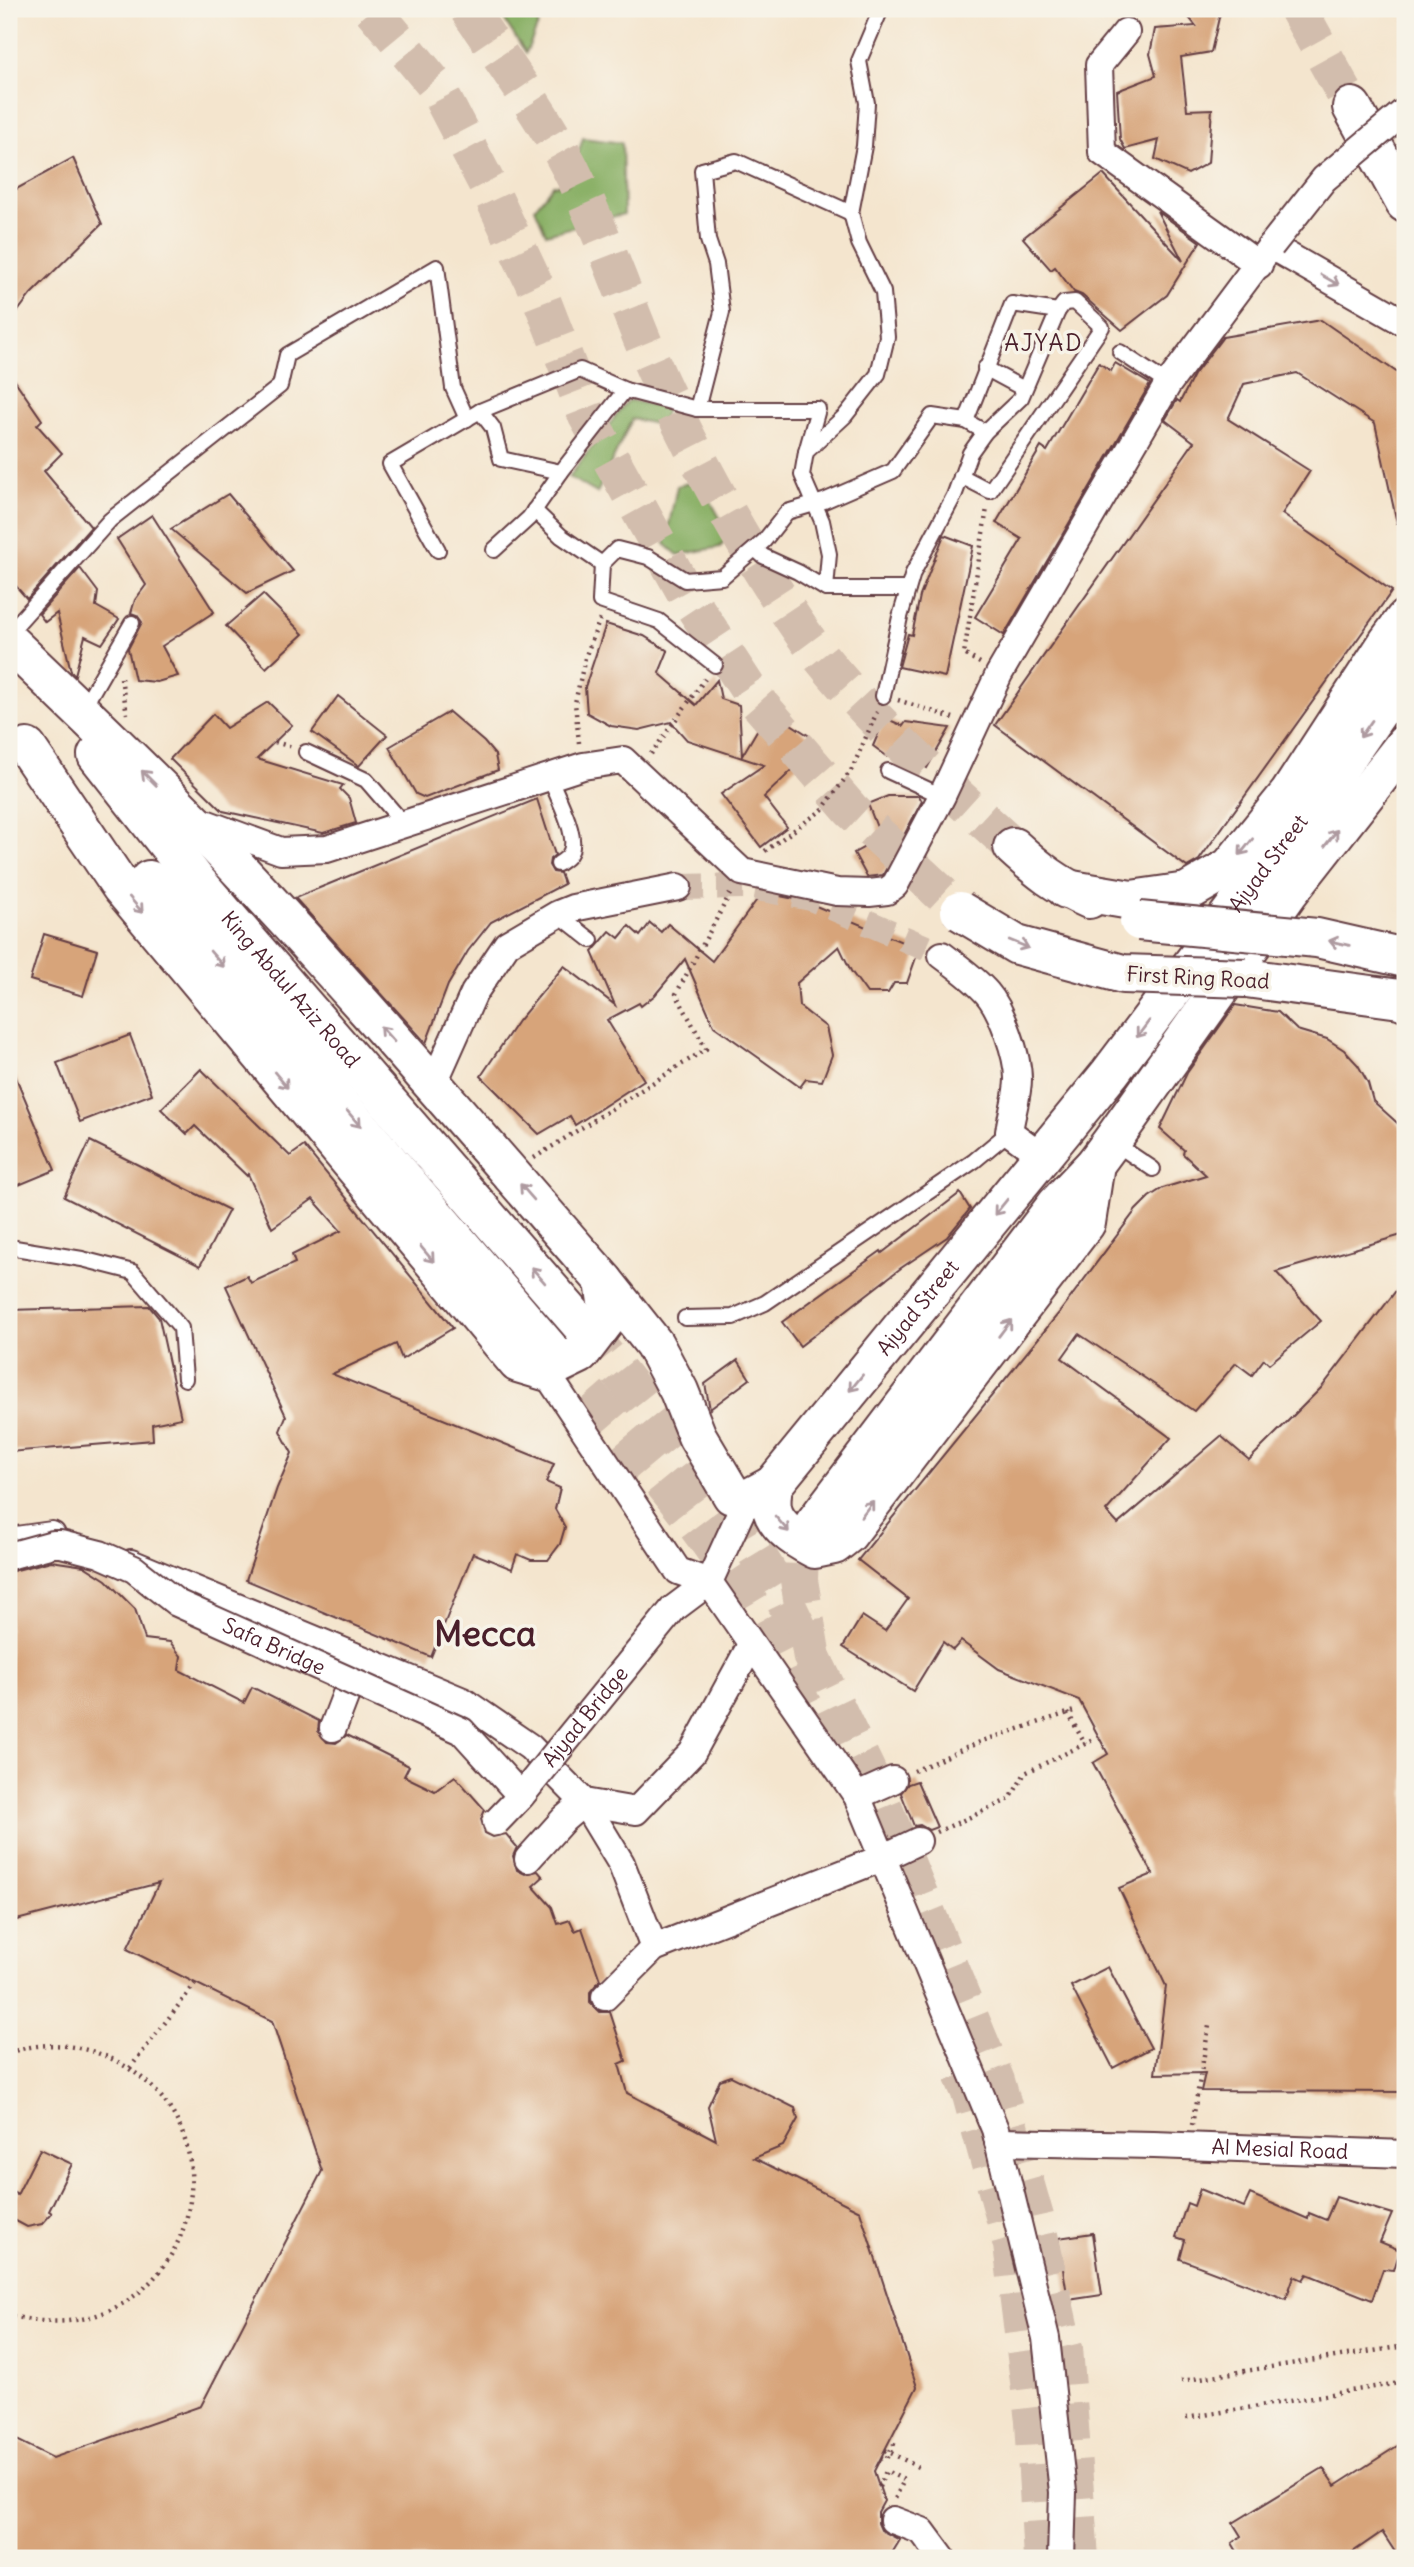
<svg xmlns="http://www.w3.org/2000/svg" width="1414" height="2567" font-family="Delius,sans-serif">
	<rect width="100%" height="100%" fill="#f7f3e8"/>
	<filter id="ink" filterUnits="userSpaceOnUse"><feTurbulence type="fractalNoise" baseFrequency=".0143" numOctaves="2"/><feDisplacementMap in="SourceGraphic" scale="14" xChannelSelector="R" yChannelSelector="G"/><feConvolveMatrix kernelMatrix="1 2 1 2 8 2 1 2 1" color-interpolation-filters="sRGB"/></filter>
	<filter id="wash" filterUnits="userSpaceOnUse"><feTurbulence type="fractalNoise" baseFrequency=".00686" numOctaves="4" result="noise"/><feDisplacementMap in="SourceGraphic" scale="28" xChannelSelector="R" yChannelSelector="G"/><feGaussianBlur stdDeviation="1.57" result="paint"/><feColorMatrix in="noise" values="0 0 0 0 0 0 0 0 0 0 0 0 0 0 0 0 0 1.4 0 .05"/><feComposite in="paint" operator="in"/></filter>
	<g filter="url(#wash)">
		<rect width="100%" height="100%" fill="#f4e5ce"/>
		<g fill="#8bb167" stroke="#6a6849" stroke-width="2">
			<path d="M497 9H545L526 53Z"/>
			<path d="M583 138 622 143 624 214 546 234 535 208 553 185 568 184Z"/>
			<path d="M628 400 666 408 661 425 632 419 597 493 569 477Z"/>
			<path d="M699 480 730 536 720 547 678 555 665 544 677 486Z"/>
		</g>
		<g id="blocks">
			<g fill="#d7a47a">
				<path d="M1182 9H1221L1211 52 1181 57 1187 110 1212 109 1208 163 1188 174 1155 159 1159 140 1125 149 1120 139 1117 91 1156 76 1150 54 1155 29 1196 26Z"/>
				<path d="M73 158 102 224 31 294 9 323V193Z"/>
				<path d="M1103 174 1183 261 1157 211 1200 242 1167 295 1122 330 1082 295 1074 292 1055 267 1051 270 1023 238Z"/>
				<path d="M1321 320 1405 378V522L1397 523 1375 423 1297 373 1244 384 1228 419 1310 471 1282 514 1392 591 1199 860 1187 867 995 725 1194 442 1165 420 1177 400 1180 402 1194 375 1223 337Z"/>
				<path d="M1099 363 1111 371 1115 363 1150 384 1004 635 975 617 1022 539 996 523 1041 447 1047 451Z"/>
				<path d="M9 372 42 420 37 425 62 453 44 471 91 527 27 599 9 578Z"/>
				<path d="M228 494 293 571 247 593 171 529Z"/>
				<path d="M152 515 214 612 162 646 178 676 157 682 135 680 128 649 142 622 137 615 131 613 135 600 146 585 117 539Z"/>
				<path d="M944 535 973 546 945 677 899 667 908 634 912 635 920 596Z"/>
				<path d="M80 568 98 592 96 606 119 619 102 644 85 636 75 675 71 671 57 613 45 622 39 614Z"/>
				<path d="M263 594 303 634 266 668 226 626Z"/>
				<path d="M606 624 644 636 668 651 659 673 696 705 717 680 721 699 739 705 742 756 769 710 811 737 805 746 810 753 764 797 787 827 761 847 721 794 764 765 687 740 671 722 639 730 611 726 587 713 585 687Z"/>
				<path d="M338 696 387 735 359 766 312 732Z"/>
				<path d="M268 702 292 725 257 759 343 785 340 789 349 798 356 823 323 833 223 811 170 759 213 714 226 728Z"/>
				<path d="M449 712 484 742 495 755 498 770 425 798 416 794 389 747Z"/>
				<path d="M885 718 903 726 906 722 950 728 927 768 908 755 901 762 892 753 888 757 873 746Z"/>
				<path d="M888 796H919L922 801 883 875 867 877 854 853 881 838 868 804Z"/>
				<path d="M537 799 555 855 550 859 549 865 553 872 560 873 564 884 491 922 468 951 448 985 426 1043 295 898Z"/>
				<path d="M775 895 804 901 919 949 907 983H894L888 993H867L851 971 839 946 797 983 799 1006 826 1027 832 1055 822 1081 806 1079 800 1087 714 1026 685 959 655 995 641 1006 639 1003 607 1020 644 1080 575 1125 570 1116 539 1134 481 1076 518 1021 564 966 615 1005 592 952 610 931 619 938 629 926 640 936 650 923 661 932 668 924 712 961 756 901Z"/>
				<path d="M44 934 97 950 83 996 30 980Z"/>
				<path d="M1235 1005 1278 1012 1297 1030 1327 1039 1344 1050 1358 1065 1368 1083 1373 1101 1405 1130V1234L1276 1272 1321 1321 1269 1364 1264 1359 1252 1375 1236 1363 1194 1411 1079 1334 1062 1358 1171 1438 1106 1511 1118 1524 1221 1436 1249 1460 1322 1387 1405 1279V2092L1201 2091 1205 2073 1155 2074 1166 1986 1119 1888 1153 1874 1093 1763 1108 1754 1079 1700 999 1669 961 1641 953 1650 943 1642 913 1691 843 1647 862 1616 885 1631 908 1599 858 1560 1059 1313 1136 1210 1149 1197 1163 1188 1206 1175 1183 1154 1184 1150 1160 1129 1187 1073Z"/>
				<path d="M130 1035 152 1094 80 1122 57 1063Z"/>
				<path d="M9 1061 55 1170 9 1189Z"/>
				<path d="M201 1069 290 1156 304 1146 453 1328 402 1359 396 1344 332 1374 554 1464 546 1482 560 1488 555 1509 565 1527 560 1544 548 1560H531L517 1554 512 1569 473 1553 431 1657 246 1580 277 1488 292 1453 280 1431 286 1416 226 1286 247 1276 251 1283 295 1263 292 1255 341 1231 313 1199 272 1228 248 1174 247 1176 195 1126 187 1134 161 1109Z"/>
				<path d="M90 1141 229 1210 200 1266 64 1197Z"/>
				<path d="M960 1193 970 1209 947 1237 901 1268 800 1346 782 1322 881 1251 882 1253Z"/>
				<path d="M149 1306 159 1318 181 1418 152 1424 153 1440 9 1452V1310Z"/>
				<path d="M738 1360 750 1379 710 1409 705 1384Z"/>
				<path d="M51 1561 84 1566 106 1580 135 1609 145 1639 170 1642 181 1656 179 1670 244 1703 252 1687 319 1721 318 1731 327 1742 336 1743 347 1735 409 1766 404 1776 435 1791 455 1776 485 1810 481 1819 485 1833 493 1837 506 1834 517 1847 513 1856 517 1870 525 1874 538 1871 543 1877 533 1886 552 1907 558 1924 570 1920 575 1931 582 1928 600 1980 590 1992V2002L600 2012H610L626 2061 619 2064 627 2093 716 2140 708 2106 720 2080 731 2076 795 2108 798 2119 783 2146 754 2158 860 2211 917 2387 874 2471 884 2501 878 2512V2523L881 2530 900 2540 889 2558H9V2436L53 2458 201 2406 322 2171 272 2021 127 1949 159 1883 9 1922V1572Z"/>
				<path d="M917 1781 937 1827 929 1830 920 1825 914 1826 901 1793 908 1784Z"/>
				<path d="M1108 1967 1151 2048 1113 2068 1071 1986Z"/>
				<path d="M40 2149 72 2164 49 2211 52 2213 42 2224 27 2227 14 2220 10 2206 13 2192 17 2195Z"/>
				<path d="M1200 2189 1244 2207 1250 2194 1308 2219 1309 2213 1326 2220 1336 2197 1392 2214 1380 2242 1400 2250 1394 2270 1383 2269 1372 2300 1307 2274 1303 2280 1294 2276 1286 2299 1180 2259 1185 2240 1176 2237 1187 2203 1194 2206Z"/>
				<path d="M1093 2233 1102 2295 1068 2300 1058 2238Z"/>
				<path d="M1405 2441V2558H1399L1382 2532 1344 2558H1241L1232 2543 1241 2536 1233 2523 1323 2468 1335 2486Z"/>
			</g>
		</g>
	</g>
	<g filter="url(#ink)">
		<use href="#blocks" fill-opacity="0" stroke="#643d43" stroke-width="2"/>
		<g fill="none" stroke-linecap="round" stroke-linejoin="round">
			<path stroke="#d2bdad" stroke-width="26" stroke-dasharray="26 13" stroke-linecap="butt" d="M678 887 747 886 811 898 942 955"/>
			<g stroke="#d2bdad" stroke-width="38" stroke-dasharray="38 19" stroke-linecap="butt">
				<path d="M1298 9 1352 107"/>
				<path d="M812 1658 799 1580 800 1554 814 1524"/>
			</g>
			<g stroke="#d2bdad" stroke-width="38" stroke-dasharray="38 19" stroke-linecap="butt">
				<path d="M372 9 436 86 488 186 541 298 587 416 689 599 754 698 851 810 960 911"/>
				<path d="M468 9C499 55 533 102 561 151 601 223 625 304 659 379 697 462 742 543 793 619 849 704 938 778 1013 847"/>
				<path d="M583 1327 687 1457 742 1530 782 1595 877 1792 996 2081 1035 2217 1064 2348 1080 2558"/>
				<path d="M551 1351C624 1438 706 1524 762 1625 778 1652 791 1682 805 1710"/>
				<path d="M962 2074 971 2095 1012 2245 1034 2421 1042 2558"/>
			</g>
			<defs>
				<g id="lane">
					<path d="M1120 352 1168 384"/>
					<path d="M985 368 1024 389"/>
					<path d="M625 390 697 409H818L806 452"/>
					<path d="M697 409 722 312 716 264 708 240 702 170 736 161 851 213"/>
					<path d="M480 411 493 428 501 459 561 472"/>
					<path d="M966 421 1012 304 1058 311"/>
					<path d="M534 510 561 536 602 564"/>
					<path d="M755 549 763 556 798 572 826 589H908"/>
					<path d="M438 550 390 464 480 411 580 370 625 390 561 472 529 518 494 550"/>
					<path d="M826 589 829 554 822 521 802 475 806 452 845 416 878 374 887 337 883 292 859 243 851 213 864 146 867 103 859 61 881 9"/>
					<path d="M9 633 110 520 280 386 287 355 437 267 453 388 467 419"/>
					<path d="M715 665 659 621 600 601 602 564 617 549 648 557 685 580 722 577 764 541 787 512 824 501 893 471 932 416 966 421 985 432"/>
					<path d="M883 696 900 617 913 573 954 496 970 453 985 432 1021 398 1058 311 1064 303 1075 302 1102 327 990 491 961 476"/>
					<path d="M82 710 132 623"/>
					<path d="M306 752 366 780 404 824"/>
					<path d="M888 771 942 796"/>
					<path d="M549 776C556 794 575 829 572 847 571 856 564 860 558 864"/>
					<path d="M558 914 591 940"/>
					<path d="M1113 1142 1153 1169"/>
					<path d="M9 1247 82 1259 133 1272 181 1328 185 1379"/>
					<path d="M685 1318 733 1317 765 1303 974 1161 1009 1132"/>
				</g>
				<g id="street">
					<path d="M1126 32 1099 65 1102 152 1259 265"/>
					<path d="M200 821 281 851 327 849 583 766 623 760 742 872 837 892 869 893 887 891 895 885 942 796 999 674 1168 384 1271 246 1405 323"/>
					<path d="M942 955C958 967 974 978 987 993 1002 1010 1018 1056 1018 1079 1018 1096 1011 1115 1009 1132L1042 1156"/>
					<path d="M433 1085 474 993 507 944 558 914 573 908 678 887"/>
					<path d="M545 1371 678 1571 709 1582 857 1796 995 2129 1046 2338 1063 2492 1061 2558"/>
					<path d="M9 1541 52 1535"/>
					<path d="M131 1563 463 1701 530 1747 584 1802 621 1863 654 1948"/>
					<path d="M673 1609 709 1582 747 1499"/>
					<path d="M333 1728 359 1660"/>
					<path d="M857 1796 893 1780"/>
					<path d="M528 1859 564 1819 584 1802 636 1811 692 1753 751 1645"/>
					<path d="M605 1997 654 1948 882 1858 918 1841"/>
					<path id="s1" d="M998 2142 1154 2145 1405 2154"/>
					<path d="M893 2520 922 2531 942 2558"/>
				</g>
				<g id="primary">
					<path d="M1352 107 1405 203"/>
					<path id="s2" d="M1095 1164 1086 1223 848 1534 834 1545 815 1549C799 1541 775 1527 772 1508 771 1501 772 1492 773 1485L1110 1073 1323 791 1405 673"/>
					<path d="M604 1281 654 1344 679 1391 697 1436 732 1495 747 1499 773 1485"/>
					<path d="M814 1524 1057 1204 1095 1164 1112 1141 1289 892 1405 744"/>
				</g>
				<g id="highway">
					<path d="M9 642C79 709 150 776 217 846 350 986 476 1135 604 1281L609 1316 580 1354 545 1371 518 1363 121 887 27 748"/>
					<path id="s3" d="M97 755 197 882 583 1327"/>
					<path d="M1013 847C1038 870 1057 885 1089 899"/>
					<path d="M149 880 551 1351"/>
					<path d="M1066 889 1131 900 1187 892 1230 867 1289 794 1388 642 1405 619"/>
					<path d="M1246 978 1400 999 1405 1001"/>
				</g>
			</defs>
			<use href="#lane" stroke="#643d43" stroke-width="18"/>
			<use href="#street" stroke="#643d43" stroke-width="30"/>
			<use href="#primary" stroke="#643d43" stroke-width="42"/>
			<use href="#highway" stroke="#643d43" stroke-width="42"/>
			<g stroke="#643d43" stroke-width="4.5" stroke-dasharray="2 5" stroke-linecap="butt">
				<path d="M980 663 964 654 987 508"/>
				<path d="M121 678 127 714"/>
				<path d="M898 700 953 718"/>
				<path d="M275 742 292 747"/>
				<path d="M579 743 575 703 585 658 600 619"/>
				<path d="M651 754 705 679"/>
				<path d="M765 851 822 810 852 769 877 712"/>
				<path d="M534 1158 706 1049 676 994 731 892"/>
				<path d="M1068 1713 1085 1744"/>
				<path d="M914 1771 982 1741 1077 1710"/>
				<path d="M937 1832 1010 1799 1025 1773 1095 1739"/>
				<path d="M9 2053C42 2040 80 2044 112 2059 264 2134 180 2363 9 2315"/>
				<path d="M130 2068 195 1984"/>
				<path d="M1192 2125 1209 2026"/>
				<path d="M1181 2381 1405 2346"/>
				<path d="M1186 2418 1405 2382"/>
				<path d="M885 2450 920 2468"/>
				<path d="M881 2457 886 2459 894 2444 889 2442"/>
				<path d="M879 2487 886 2471 904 2480 895 2499"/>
			</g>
			<use href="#lane" stroke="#fff" stroke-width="14"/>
			<use href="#street" stroke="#fff" stroke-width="26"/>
			<use href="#primary" stroke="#fff" stroke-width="38"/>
			<use href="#highway" stroke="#fff" stroke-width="38"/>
			<defs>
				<g id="street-bridge">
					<path d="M1271 246 1324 179 1405 111"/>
					<path id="s4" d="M9 1556 53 1544H61L100 1554 134 1569 177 1603 462 1731 521 1796"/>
					<path id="s5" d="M496 1822 521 1796 673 1609"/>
				</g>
				<g id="highway-bridge">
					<path d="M960 911 1017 945 1123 974 1246 978"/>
					<path d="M1139 921 1317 938 1405 958"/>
				</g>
			</defs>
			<use href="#street-bridge" stroke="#643d43" stroke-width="30" stroke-linecap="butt"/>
			<use href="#highway-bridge" stroke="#643d43" stroke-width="42" stroke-linecap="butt"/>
			<use href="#street-bridge" stroke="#fff" stroke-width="26"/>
			<use href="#highway-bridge" stroke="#fff" stroke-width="38"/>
		</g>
		<defs><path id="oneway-shaft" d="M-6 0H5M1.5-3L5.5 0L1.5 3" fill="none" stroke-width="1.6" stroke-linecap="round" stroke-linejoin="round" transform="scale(1.75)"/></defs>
		<g stroke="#ae9aa0">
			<use href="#oneway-shaft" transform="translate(1330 280) rotate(30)"/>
			<use href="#oneway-shaft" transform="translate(1366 729) rotate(125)"/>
			<use href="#oneway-shaft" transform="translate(149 778) rotate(-135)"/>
			<use href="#oneway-shaft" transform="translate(1331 838) rotate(-52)"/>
			<use href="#oneway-shaft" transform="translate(1246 847) rotate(129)"/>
			<use href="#oneway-shaft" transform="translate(136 905) rotate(50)"/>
			<use href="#oneway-shaft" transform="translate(1339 943) rotate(-167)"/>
			<use href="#oneway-shaft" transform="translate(1019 944) rotate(22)"/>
			<use href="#oneway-shaft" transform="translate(217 959) rotate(49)"/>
			<use href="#oneway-shaft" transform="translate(1143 1029) rotate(127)"/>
			<use href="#oneway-shaft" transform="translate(387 1034) rotate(-132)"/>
			<use href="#oneway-shaft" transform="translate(281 1080) rotate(50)"/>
			<use href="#oneway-shaft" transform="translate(354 1119) rotate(50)"/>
			<use href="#oneway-shaft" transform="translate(527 1192) rotate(-131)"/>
			<use href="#oneway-shaft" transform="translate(1001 1207) rotate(129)"/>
			<use href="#oneway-shaft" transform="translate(427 1254) rotate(50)"/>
			<use href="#oneway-shaft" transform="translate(538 1275) rotate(-131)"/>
			<use href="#oneway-shaft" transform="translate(1005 1328) rotate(-53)"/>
			<use href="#oneway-shaft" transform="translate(856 1383) rotate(129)"/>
			<use href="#oneway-shaft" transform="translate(867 1509) rotate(-53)"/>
			<use href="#oneway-shaft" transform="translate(782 1524) rotate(49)"/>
		</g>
	</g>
	<g text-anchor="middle" stroke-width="7" stroke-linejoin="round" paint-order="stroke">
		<g font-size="21" fill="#4a1f2b" stroke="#f7f3e8">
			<text dy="7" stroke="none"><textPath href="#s2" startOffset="1368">Ajyad Street</textPath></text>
			<text transform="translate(1198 978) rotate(3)" y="7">First Ring Road</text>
			<text dy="7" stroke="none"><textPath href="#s3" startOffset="304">King Abdul Aziz Road</textPath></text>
			<text dy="7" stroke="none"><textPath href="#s2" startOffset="802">Ajyad Street</textPath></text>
			<text dy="7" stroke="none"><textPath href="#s4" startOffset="292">Safa Bridge</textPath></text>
			<text dy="7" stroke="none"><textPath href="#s5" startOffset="138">Ajyad Bridge</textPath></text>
			<text dy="7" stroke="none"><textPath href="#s1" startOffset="282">Al Mesial Road</textPath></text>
		</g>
		<g font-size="23" letter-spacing="2" fill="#4a1f2b" stroke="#f7f3e8">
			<text x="1044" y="351">AJYAD</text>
		</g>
		<g font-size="35" font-weight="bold" fill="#4a1f2b" stroke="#f7f3e8">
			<text x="485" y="1646">Mecca</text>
		</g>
	</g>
	<rect width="1414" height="2567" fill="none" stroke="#f7f3e8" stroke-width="35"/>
</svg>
